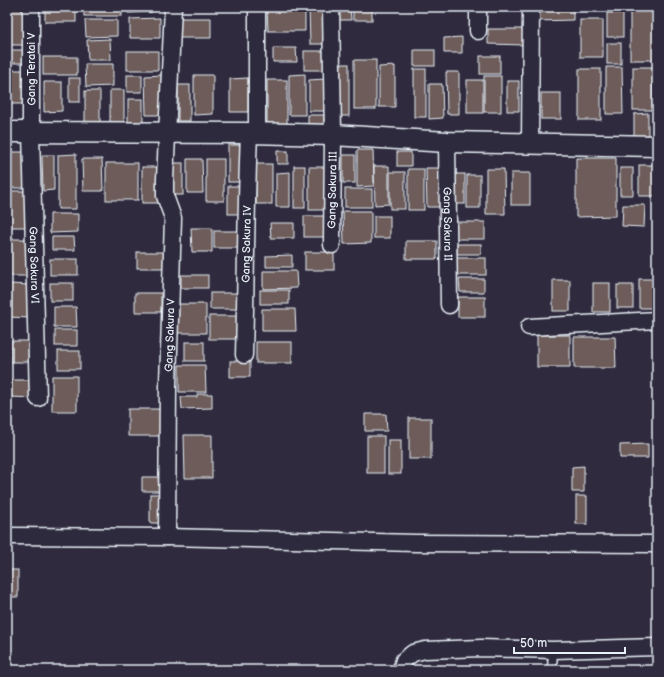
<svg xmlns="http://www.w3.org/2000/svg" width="664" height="677" font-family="'Balsamiq Sans',sans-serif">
	<rect width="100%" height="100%" fill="#2f2a3d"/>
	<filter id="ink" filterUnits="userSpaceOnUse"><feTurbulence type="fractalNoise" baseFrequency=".025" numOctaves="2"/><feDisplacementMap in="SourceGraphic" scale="8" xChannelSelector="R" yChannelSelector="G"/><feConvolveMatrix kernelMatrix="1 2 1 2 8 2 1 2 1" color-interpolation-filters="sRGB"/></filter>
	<g filter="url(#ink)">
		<g fill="#6d5c5a" stroke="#e8f1f8">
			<rect x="7" y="7" width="19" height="38"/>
			<rect x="45" y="7" width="31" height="15"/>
			<rect x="84" y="7" width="38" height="9"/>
			<path d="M128 7H152V12L128 13Z"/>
			<path d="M309 7H324V44H310Z"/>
			<path d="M332 7H350L351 20H332Z"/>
			<rect x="353" y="7" width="19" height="13"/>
			<path d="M537 7H573V20L537 21Z"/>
			<rect x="630" y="7" width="27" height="53"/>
			<path d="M267 8H305V31H268Z"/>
			<rect x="607" y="13" width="16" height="24"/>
			<path d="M160 18V38H130V19Z"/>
			<path d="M178 18H211V38H179Z"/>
			<path d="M85 20H117V36L86 37Z"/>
			<rect x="580" y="20" width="23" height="37"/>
			<path d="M488 29H526L525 45 488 44Z"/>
			<path d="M462 37V53H444V38Z"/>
			<path d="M110 39 111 60H88L87 40Z"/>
			<rect x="607" y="43" width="14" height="21"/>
			<path d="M273 48H296L297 62H273Z"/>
			<rect x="7" y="50" width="23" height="13"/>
			<rect x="414" y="50" width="21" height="16"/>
			<rect x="127" y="51" width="31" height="19"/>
			<rect x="304" y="51" width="20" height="19"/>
			<rect x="480" y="56" width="20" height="18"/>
			<rect x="43" y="57" width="34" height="18"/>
			<rect x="354" y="60" width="22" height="49"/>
			<path d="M85 64H113V86L86 87Z"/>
			<rect x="333" y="64" width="16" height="52"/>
			<path d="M395 66V107H379V67Z"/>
			<path d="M606 67H622L623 114H606Z"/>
			<rect x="633" y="67" width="20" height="43"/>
			<rect x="414" y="69" width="12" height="48"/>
			<rect x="579" y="69" width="22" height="51"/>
			<path d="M7 70H24L25 104H7Z"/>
			<path d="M446 72H459V114H447Z"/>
			<path d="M305 74V115H289V75Z"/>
			<rect x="127" y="75" width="15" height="17"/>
			<path d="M163 75 164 115H146L145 76Z"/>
			<path d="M194 75H213V114L194 115Z"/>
			<rect x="484" y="76" width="17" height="36"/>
			<rect x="69" y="78" width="11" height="24"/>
			<path d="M248 78V112H230V79Z"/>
			<path d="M325 79V111H309V80Z"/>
			<rect x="267" y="80" width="20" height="44"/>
			<rect x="467" y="80" width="16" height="33"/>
			<rect x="507" y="81" width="12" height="30"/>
			<path d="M44 82H62V111L44 112Z"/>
			<path d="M429 84H442L443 118 429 119Z"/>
			<rect x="178" y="85" width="12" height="36"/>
			<rect x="110" y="90" width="14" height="36"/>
			<rect x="85" y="91" width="15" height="31"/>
			<rect x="541" y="93" width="20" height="26"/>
			<rect x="128" y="99" width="15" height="25"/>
			<path d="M648 113V139H634V114Z"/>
			<rect x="308" y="115" width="16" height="15"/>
			<rect x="228" y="145" width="18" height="37"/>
			<path d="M357 150H373L374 186 357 187Z"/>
			<rect x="277" y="151" width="11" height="13"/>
			<rect x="7" y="152" width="18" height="36"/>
			<rect x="397" y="152" width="14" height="14"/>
			<path d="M76 154V209H58V155Z"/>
			<path d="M42 155H54V190L43 191Z"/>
			<rect x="343" y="155" width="12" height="28"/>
			<path d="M576 158H616V216L576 217Z"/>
			<path d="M82 159H102L103 191H83Z"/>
			<path d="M187 159H202L203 193H187Z"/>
			<rect x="206" y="159" width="18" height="42"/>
			<rect x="106" y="163" width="32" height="37"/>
			<rect x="168" y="163" width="15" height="32"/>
			<rect x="256" y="164" width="16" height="40"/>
			<rect x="639" y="165" width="18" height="31"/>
			<rect x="294" y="166" width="11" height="42"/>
			<path d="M374 166H389V204L375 205Z"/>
			<rect x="142" y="167" width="19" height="36"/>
			<rect x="309" y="167" width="19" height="43"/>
			<path d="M426 168H441L442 207H427Z"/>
			<rect x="620" y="168" width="13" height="27"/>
			<rect x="408" y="169" width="16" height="41"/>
			<path d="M486 169H504L505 214H486Z"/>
			<path d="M290 172V207H276V173Z"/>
			<rect x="390" y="172" width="15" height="37"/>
			<rect x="511" y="173" width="19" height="32"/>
			<rect x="453" y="174" width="12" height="30"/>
			<rect x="467" y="175" width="13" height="33"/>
			<rect x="228" y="186" width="15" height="28"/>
			<rect x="345" y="189" width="27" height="18"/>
			<rect x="7" y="191" width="19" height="36"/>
			<path d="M623 205H645L644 227 622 226Z"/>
			<path d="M343 211H371V243L344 244Z"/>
			<path d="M50 214H78V232L50 233Z"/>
			<rect x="304" y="216" width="22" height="21"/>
			<rect x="374" y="216" width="16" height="22"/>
			<rect x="455" y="222" width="30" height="17"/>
			<path d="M270 223H294V238H271Z"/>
			<path d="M191 228H212V252H192Z"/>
			<rect x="214" y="231" width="29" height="17"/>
			<path d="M52 237H74L75 250H52Z"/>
			<rect x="7" y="239" width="21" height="37"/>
			<rect x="406" y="241" width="31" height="18"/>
			<rect x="457" y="244" width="24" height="10"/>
			<rect x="137" y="252" width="27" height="16"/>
			<rect x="305" y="252" width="29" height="18"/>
			<path d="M292 255V267H266V256Z"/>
			<rect x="453" y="258" width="33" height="17"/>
			<rect x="50" y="259" width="28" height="16"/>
			<path d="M263 271H296L297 288 263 289Z"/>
			<rect x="181" y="275" width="27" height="13"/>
			<path d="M459 279H484V292H460Z"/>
			<rect x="639" y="279" width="17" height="29"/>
			<rect x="553" y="280" width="17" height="31"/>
			<rect x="50" y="283" width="23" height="18"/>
			<rect x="593" y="283" width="17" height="29"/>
			<path d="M9 284 30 285V318L8 317Z"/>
			<rect x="617" y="285" width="16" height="23"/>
			<rect x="260" y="290" width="29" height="14"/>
			<rect x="135" y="293" width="26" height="19"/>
			<rect x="210" y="293" width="31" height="16"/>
			<rect x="458" y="297" width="27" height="20"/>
			<rect x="175" y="304" width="31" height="29"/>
			<path d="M54 307H76L77 327H54Z"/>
			<path d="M262 309H295L296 331H262Z"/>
			<rect x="209" y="316" width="30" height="23"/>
			<rect x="55" y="330" width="22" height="16"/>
			<rect x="537" y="335" width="33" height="32"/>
			<path d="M574 337H615L616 368H574Z"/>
			<path d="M11 341H33V362H10Z"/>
			<rect x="185" y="342" width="19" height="19"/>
			<rect x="256" y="342" width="36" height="21"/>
			<rect x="58" y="351" width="22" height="18"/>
			<rect x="230" y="361" width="20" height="16"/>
			<path d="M179 365H205L206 392H179Z"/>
			<rect x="52" y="376" width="25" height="35"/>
			<path d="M10 380H34L33 398 10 397Z"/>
			<path d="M197 394H212V408L182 409 181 397H197Z"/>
			<path d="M128 409H164L165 436H128Z"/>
			<path d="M365 414H386L387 431H365Z"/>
			<rect x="409" y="418" width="22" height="41"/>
			<path d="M184 435H212V478H185Z"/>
			<rect x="367" y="436" width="17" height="37"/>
			<rect x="388" y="440" width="13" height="34"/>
			<path d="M648 444V458H620V445Z"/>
			<path d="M584 466V492H572V467Z"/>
			<path d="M142 477H158L159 491H142Z"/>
			<rect x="150" y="494" width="15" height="29"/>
			<rect x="576" y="496" width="11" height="28"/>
			<rect x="7" y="570" width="11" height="27"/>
		</g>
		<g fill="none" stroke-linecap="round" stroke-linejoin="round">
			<defs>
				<path id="service" d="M552 670 553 650"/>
				<g id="minor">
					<path id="s1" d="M31 7V132L38 398"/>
					<path d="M331 7 333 135 332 245"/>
					<path d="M478 31V7"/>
					<path d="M257 133V7"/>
					<path id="s2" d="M447 142 449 305"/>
					<path d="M530 144 531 7"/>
					<path d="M529 327 657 320"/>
					<path id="s3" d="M244 355C246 281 246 207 249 133"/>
					<path d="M7 536 167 537 416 543 657 544"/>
					<path id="s4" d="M167 537 168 384 173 218 165 196V179L173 7"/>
					<path d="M401 670 404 660 413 653 425 650 481 648 553 650 657 647"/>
				</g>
				<path id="tertiary" d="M7 132 249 133 333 135 447 142 657 146"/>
			</defs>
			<use href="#service" stroke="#e8f1f8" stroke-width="11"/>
			<use href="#minor" stroke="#e8f1f8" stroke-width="19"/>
			<use href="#tertiary" stroke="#e8f1f8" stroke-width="23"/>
			<use href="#service" stroke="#2f2a3d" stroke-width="8"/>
			<use href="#minor" stroke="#2f2a3d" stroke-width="16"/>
			<use href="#tertiary" stroke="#2f2a3d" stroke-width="20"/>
		</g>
	</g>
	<g text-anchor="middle" stroke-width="3" stroke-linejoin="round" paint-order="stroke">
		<g font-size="11" fill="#e8f1f8" stroke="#2f2a3d">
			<text transform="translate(31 69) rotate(-90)" y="4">Gang Teratai V</text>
			<text transform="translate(332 190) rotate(-89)" y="4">Gang Sakura III</text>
			<text dy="4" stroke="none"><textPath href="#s2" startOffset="82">Gang Sakura II</textPath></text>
			<text dy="4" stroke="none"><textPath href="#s3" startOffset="111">Gang Sakura IV</textPath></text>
			<text dy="4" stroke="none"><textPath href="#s1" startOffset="258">Gang Sakura VI</textPath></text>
			<text dy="4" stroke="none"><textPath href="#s4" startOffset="202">Gang Sakura V</textPath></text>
		</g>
	</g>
	<rect width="664" height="677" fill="none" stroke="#2f2a3d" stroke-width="24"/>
	<rect x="12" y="12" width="640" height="653" fill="none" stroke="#e8f1f8" stroke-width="1.5" filter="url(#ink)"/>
	<path d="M514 647v6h111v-6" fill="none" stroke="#e8f1f8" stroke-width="2"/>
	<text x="520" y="647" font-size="12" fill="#e8f1f8" stroke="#2f2a3d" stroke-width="3" paint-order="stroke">50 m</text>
</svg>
